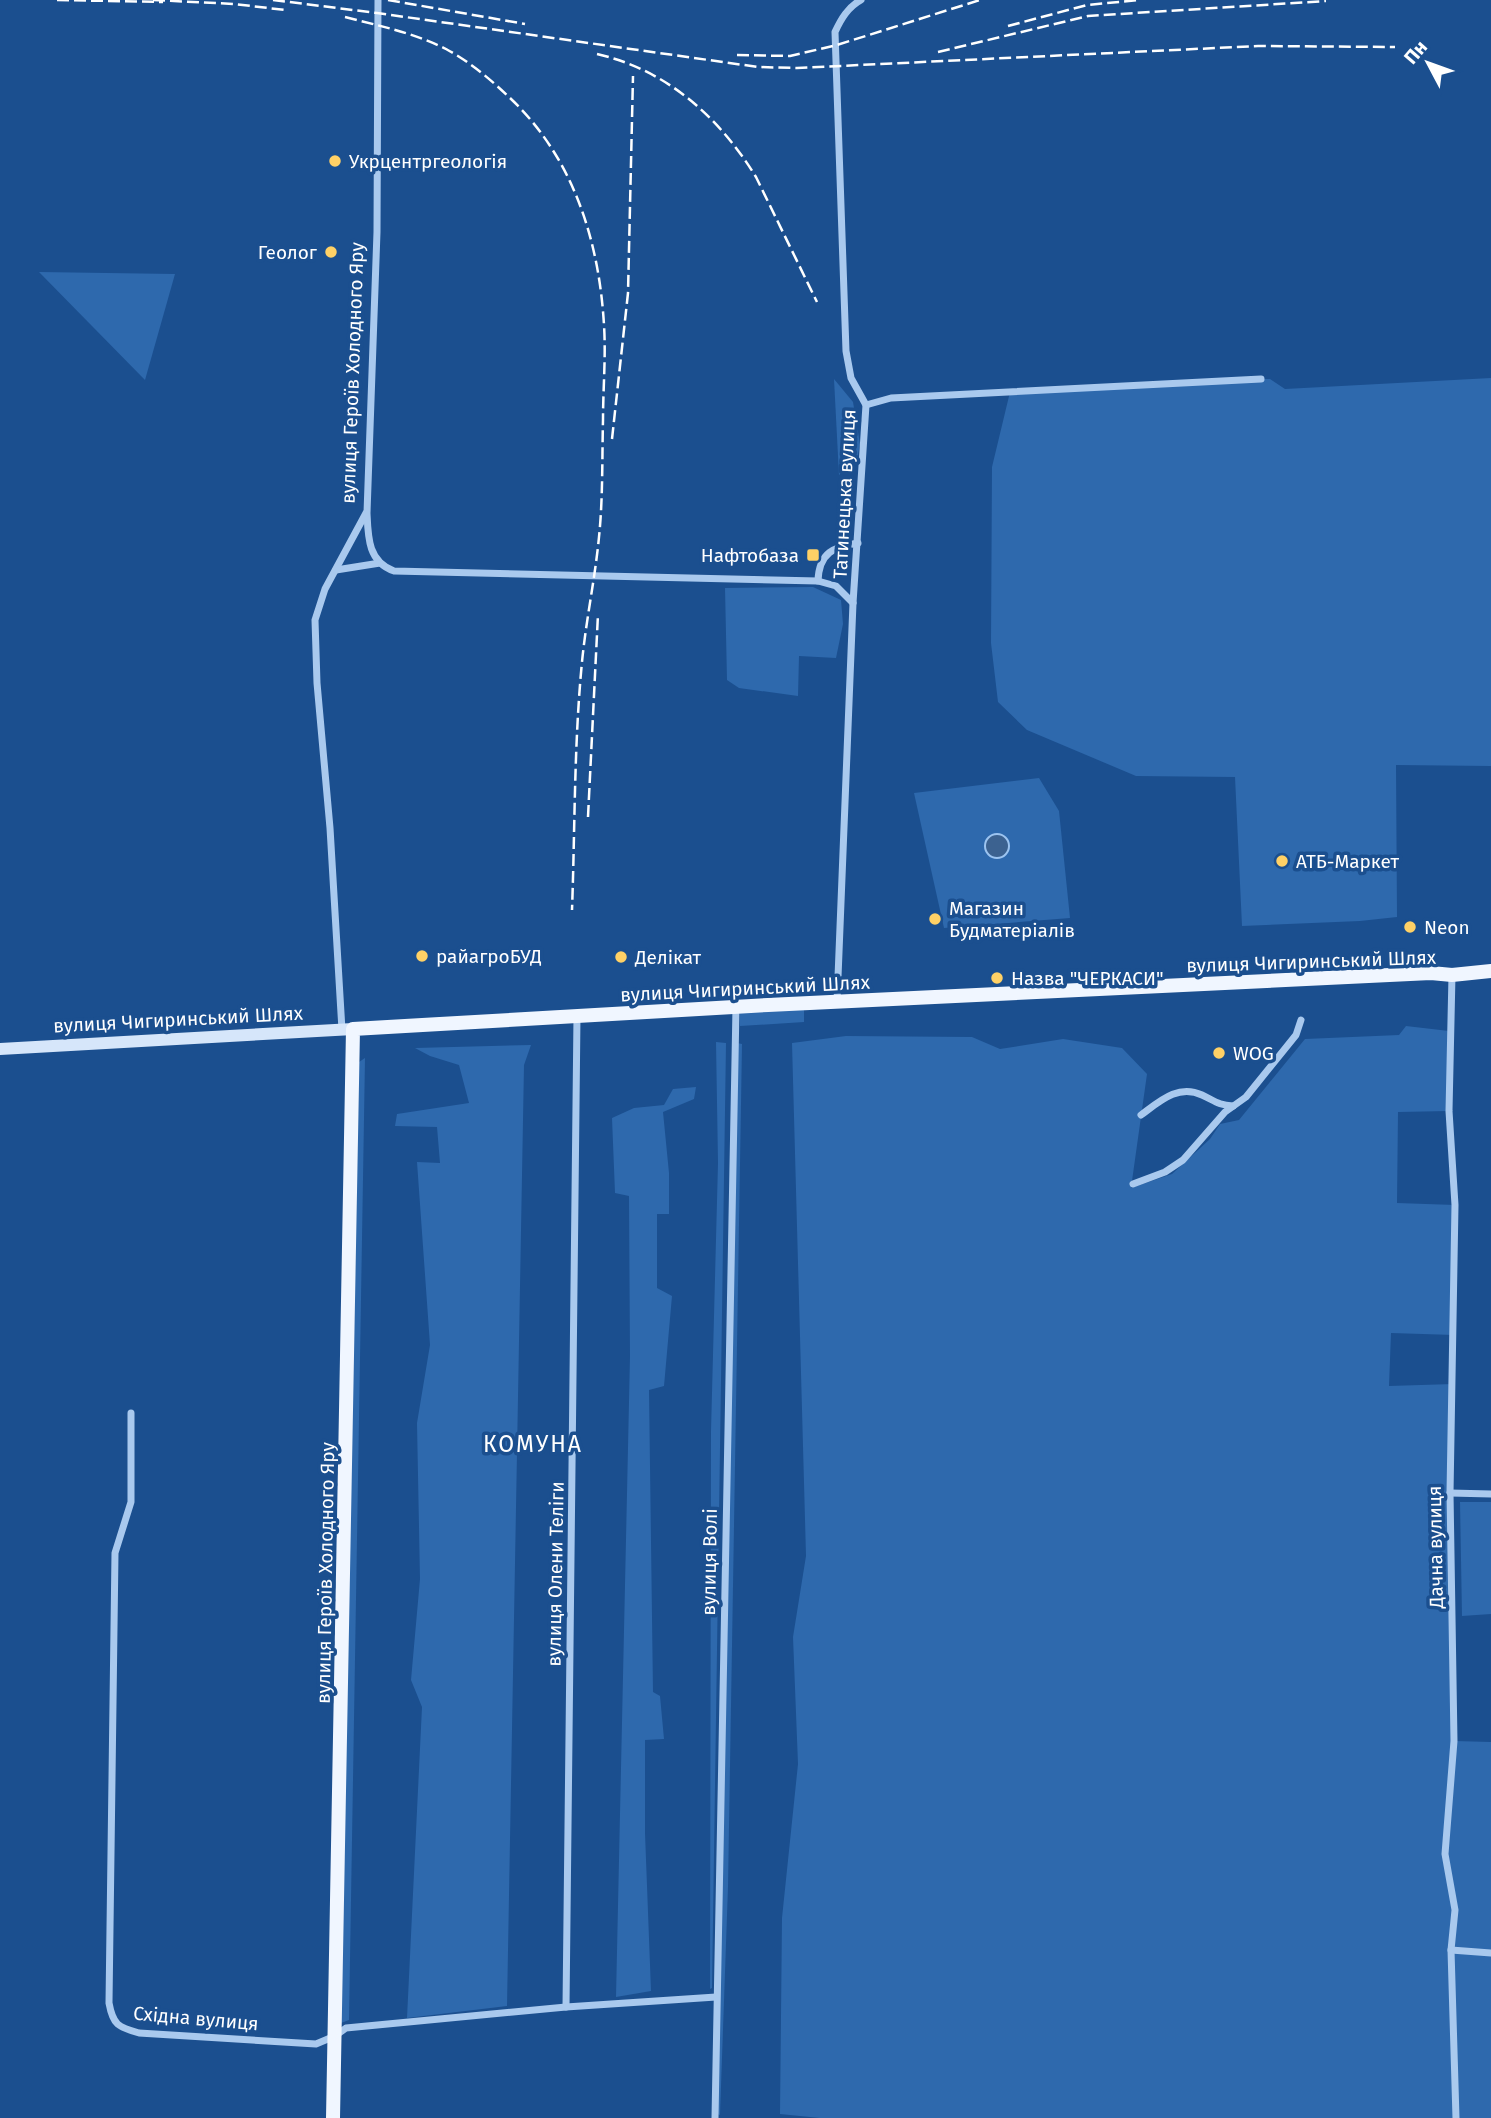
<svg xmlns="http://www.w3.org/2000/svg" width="1491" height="2118" font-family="'Fira Sans',sans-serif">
	<rect width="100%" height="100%" fill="#1b4f8f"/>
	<g fill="#2e69ad">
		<path d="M39 272 175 274 145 380Z"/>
		<path d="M1491 378V766L1396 765 1397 917 1360 921 1242 926 1235 777 1136 776 1027 730 998 702 991 643 992 467 1010 392 1261 379H1270L1285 389Z"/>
		<path d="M834 379 853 402 860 444 857 459 839 475Z"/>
		<circle cx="843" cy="559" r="8"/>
		<path d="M813 587 841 600 843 624 836 658 799 656 798 696 739 688 727 680 725 588Z"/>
		<path d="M1039 778 1059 811 1070 918 944 928 914 793Z"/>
		<path d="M804 1008V1022L740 1026V1010Z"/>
		<path d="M1406 1026 1449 1031V1111L1398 1112 1397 1203 1455 1205 1454 1335 1391 1333 1389 1386 1453 1384 1450 1493 1454 1741 1491 1742V2118H820L780 2114 782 1918 798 1764 793 1637 806 1556 792 1043 846 1036 972 1037 1000 1049 1063 1039 1122 1048 1147 1074 1131 1188 1172 1174 1210 1139 1220 1124 1239 1120 1305 1039 1399 1035Z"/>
		<path d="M716 1042 726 1043 712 1988 710 1989 711 1431 718 1163Z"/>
		<path d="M737 1043 742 1044 728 1887 720 2115 717 2114Z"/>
		<path d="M531 1045 524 1065 507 2006 407 2018 422 1707 411 1680 420 1579 417 1423 430 1345 417 1162 440 1163 437 1127 395 1126 397 1114 469 1103 459 1065 430 1056 415 1048Z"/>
		<path d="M365 1058 349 2020 341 2023 359 1062Z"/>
		<path d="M696 1087 694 1099 663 1112 669 1173V1214H657V1288L672 1296 664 1386 649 1390 653 1692 660 1696 664 1739 645 1740V1833L651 1991 616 1997 630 1356 629 1196 615 1193 612 1118 634 1108 664 1105 673 1089Z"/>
		<path d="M1460 1502H1491V1614L1462 1616Z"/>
	</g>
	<circle fill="#3c6290" stroke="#9cc4f0" stroke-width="2" cx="997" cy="846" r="12"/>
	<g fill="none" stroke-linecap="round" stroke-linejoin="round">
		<g stroke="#a9c9ee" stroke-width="7">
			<path d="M378 0 377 232 367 513C368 537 368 562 394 571L818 581 836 586 853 603"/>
			<path d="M866 405 891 398 1261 379"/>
			<path d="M336 570 380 563"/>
			<path d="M818 581C819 552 834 547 858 543"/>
			<path d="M1452 975 1449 1111 1455 1205 1450 1493 1454 1741 1445 1854 1455 1910 1451 1950 1456 2118"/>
			<path d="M837 1002 853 603 866 405 851 378 846 351 835 32C841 19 848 7 861 0"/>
			<path d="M342 1030 330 828 317 683 315 620 325 589 366 513"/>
			<path d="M1141 1115C1160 1101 1178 1084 1202 1095 1215 1101 1218 1105 1233 1106"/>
			<path d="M1133 1184 1165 1172 1183 1160 1225 1112 1246 1097 1296 1035 1301 1020"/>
			<path d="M131 1413V1502L115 1553 109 2003C113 2025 118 2027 139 2033L316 2044 335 2036 346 2028 566 2007 716 1997"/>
			<path d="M1450 1493 1491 1494"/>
			<path d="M1451 1950 1491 1953"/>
			<path d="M566 2007 577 1016"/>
			<path d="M715 2118 736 1007"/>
		</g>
		<path stroke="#d6e6fa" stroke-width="12" d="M0 1049 353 1029"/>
		<path stroke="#f0f6ff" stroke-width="14" d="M333 2118 353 1029 768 1005 1431 973 1452 975 1491 971"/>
		<g stroke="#fff" stroke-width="2.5" stroke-dasharray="12 5" stroke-linecap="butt">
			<path d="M57 0 163 2"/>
			<path d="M153 0 234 4 285 10"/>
			<path d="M273 0 377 13 758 67 797 68 1258 46 1395 47"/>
			<path d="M388 0 525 24"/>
			<path d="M345 17C380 26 414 33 446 49 470 62 490 79 509 97 573 157 599 240 604 325 606 357 603 389 603 420 602 459 603 498 599 537 595 579 586 620 582 662 574 744 575 828 572 910"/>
			<path d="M1008 26 1087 5 1139 0"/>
			<path d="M938 52 1088 16 1326 1"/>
			<path d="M597 54C667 70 719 117 756 177L817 302"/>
			<path d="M737 55 790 56 837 45 980 0"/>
			<path d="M612 439 628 293 633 76"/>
			<path d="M588 817 598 614"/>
		</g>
	</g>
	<g fill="#ffd166" stroke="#1b4f8f" stroke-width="2.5">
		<circle cx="335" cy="161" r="7"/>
		<circle cx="331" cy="252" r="7"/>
		<rect x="806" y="548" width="14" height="14" rx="3.5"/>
		<circle cx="1282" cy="861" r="7"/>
		<circle cx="935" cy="919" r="7"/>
		<circle cx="1410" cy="927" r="7"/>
		<circle cx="422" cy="956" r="7"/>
		<circle cx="621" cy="957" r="7"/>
		<circle cx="997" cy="978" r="7"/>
		<circle cx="1219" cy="1053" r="7"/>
	</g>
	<g text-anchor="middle" stroke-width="7" stroke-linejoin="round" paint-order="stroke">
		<g font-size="19" fill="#fff" stroke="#1b4f8f" text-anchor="start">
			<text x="349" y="168">Укрцентргеологія</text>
			<text x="317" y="259" text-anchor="end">Геолог</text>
			<text x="799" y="562" text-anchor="end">Нафтобаза</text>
			<text x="1296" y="868">АТБ-Маркет</text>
			<text x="949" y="915">Магазин<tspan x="949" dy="22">Будматеріалів</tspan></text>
			<text x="1424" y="934">Neon</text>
			<text x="436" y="963">райагроБУД</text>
			<text x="635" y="964">Делікат</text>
			<text x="1011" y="985">Назва "ЧЕРКАСИ"</text>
			<text x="1233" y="1060">WOG</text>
		</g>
		<g font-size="19" fill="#fff" stroke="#1b4f8f">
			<text transform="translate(352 373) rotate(-88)" y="7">вулиця Героїв Холодного Яру</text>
			<text transform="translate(844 494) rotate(-87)" y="7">Татинецька вулиця</text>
			<text transform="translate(1311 961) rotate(-2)" y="7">вулиця Чигиринський Шлях</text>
			<text transform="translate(745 988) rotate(-3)" y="7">вулиця Чигиринський Шлях</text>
			<text transform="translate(178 1019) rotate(-3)" y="7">вулиця Чигиринський Шлях</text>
			<text transform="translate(1435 1547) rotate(-91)" y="7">Дачна вулиця</text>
			<text transform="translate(709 1562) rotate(-89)" y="7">вулиця Волі</text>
			<text transform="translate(325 1573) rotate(-89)" y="7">вулиця Героїв Холодного Яру</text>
			<text transform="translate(555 1574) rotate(-89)" y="7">вулиця Олени Теліги</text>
			<text transform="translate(196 2018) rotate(5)" y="7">Східна вулиця</text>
		</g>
		<g font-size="23" letter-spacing="2" fill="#fff" stroke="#1b4f8f">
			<text x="533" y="1452">КОМУНА</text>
		</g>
	</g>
	<g transform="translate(1428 63) rotate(311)" stroke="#1b4f8f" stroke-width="5" paint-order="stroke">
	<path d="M0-5L12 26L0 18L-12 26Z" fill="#ffffff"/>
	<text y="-10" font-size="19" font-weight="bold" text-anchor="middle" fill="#ffffff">Пн</text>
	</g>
</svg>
